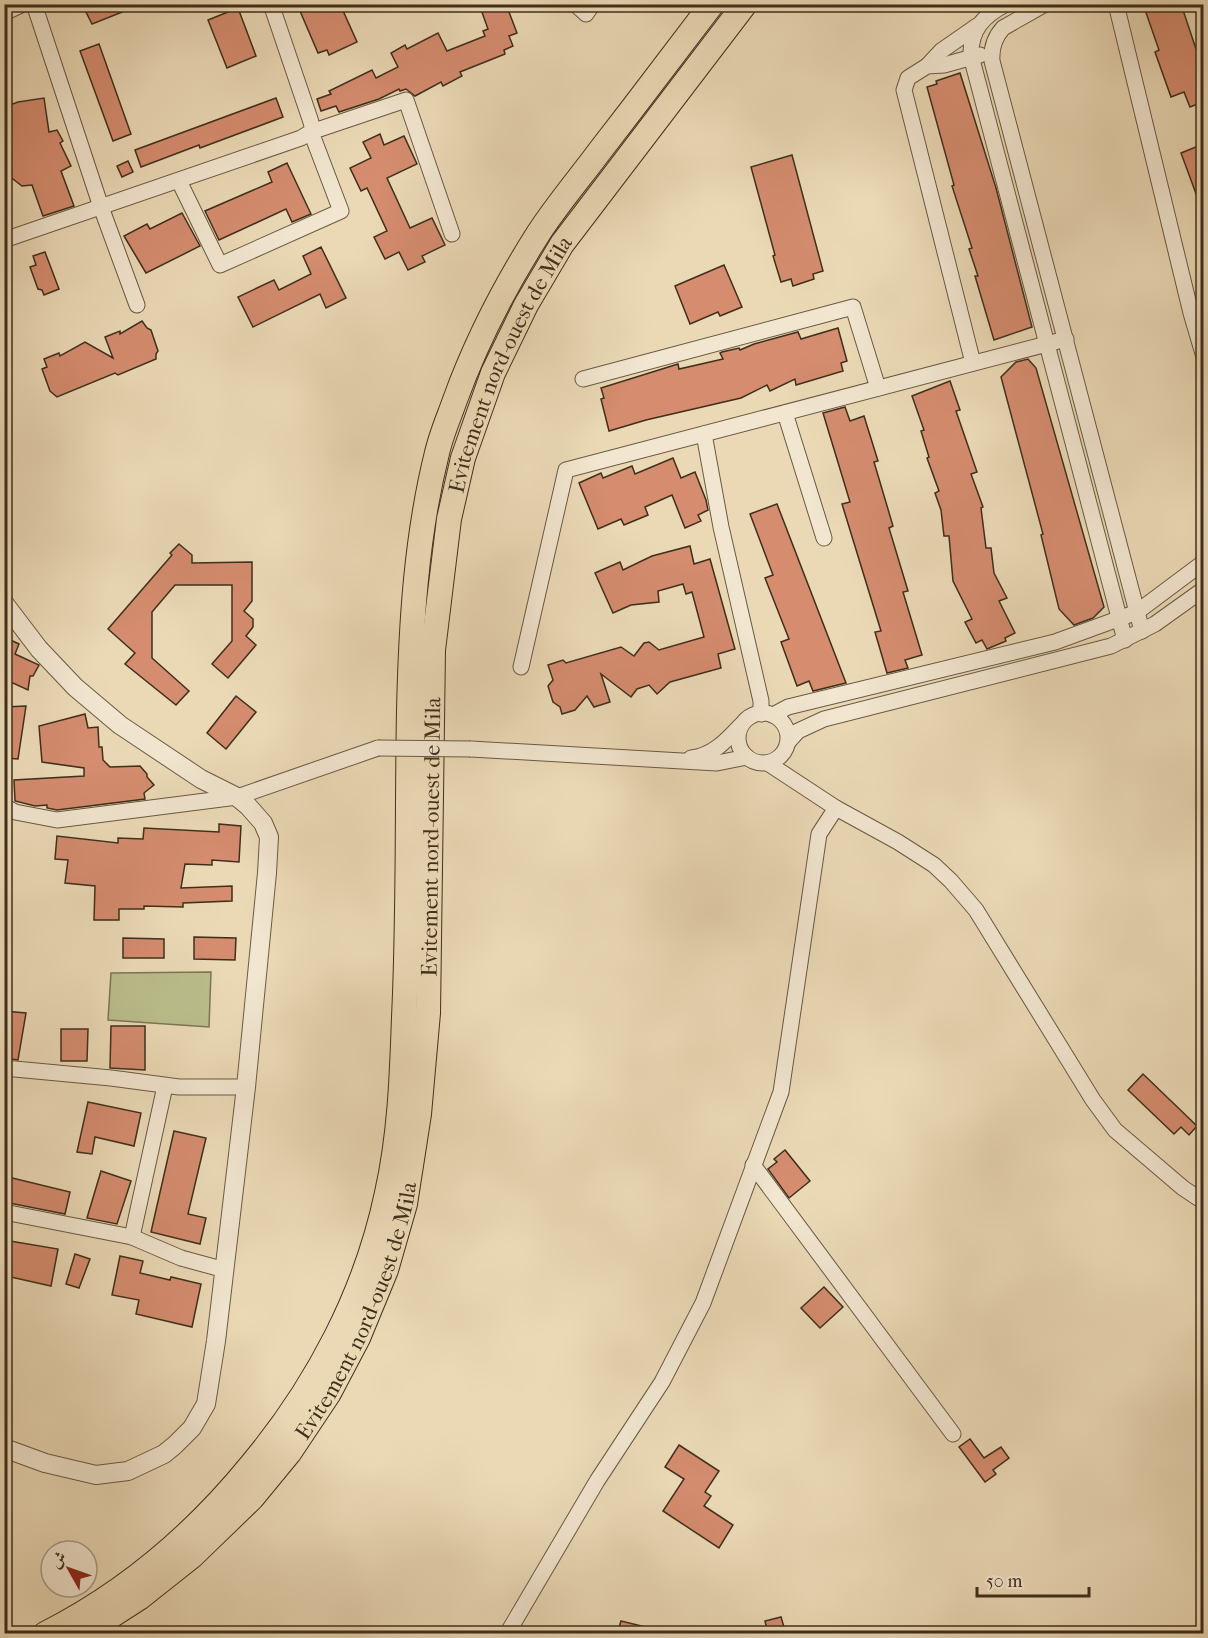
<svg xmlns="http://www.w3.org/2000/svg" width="1208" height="1638" font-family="'IM FELL French Canon',Amiri,serif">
	<rect width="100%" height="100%" fill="#ebd9b6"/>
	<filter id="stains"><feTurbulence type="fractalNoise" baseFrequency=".00333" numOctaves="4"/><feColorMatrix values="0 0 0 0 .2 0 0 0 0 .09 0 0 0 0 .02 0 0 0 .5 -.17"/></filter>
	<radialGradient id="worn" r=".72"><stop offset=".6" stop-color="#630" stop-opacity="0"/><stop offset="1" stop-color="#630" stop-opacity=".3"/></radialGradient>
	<path fill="#babe8c" stroke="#7c7654" stroke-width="1.5" d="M211 972 209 1027 108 1020 111 973Z"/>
	<g fill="#d58c6f" stroke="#3e2f1b" stroke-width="1.5">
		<path d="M92 4H140V5L92 24 84 8Z"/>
		<path d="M297 4H340L357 42 329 55 327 50 318 53Z"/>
		<path d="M479 4H506L517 33 509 36 513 46 504 50 505 54 460 72 462 76 443 86 441 82 415 96 406 89 400 91 399 89 379 99 339 112 336 106 321 111 317 99 331 94 329 91 372 70 376 78 398 67 391 53 405 45 407 49 438 33 447 51 485 36 483 31 488 29Z"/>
		<path d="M1143 4H1181L1203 70V102L1190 107 1184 92 1171 97 1155 52 1159 50Z"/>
		<path d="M238 8 256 56 227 68 208 20Z"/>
		<path d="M99 44 131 134 113 141 80 51Z"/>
		<path d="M960 73 996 188 1032 327 994 340 975 276H978L969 249 972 248 952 186 954 185 927 87 937 84 936 81Z"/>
		<path d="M4 97 13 104 18 102 44 98 49 132 57 130 63 141 60 143 71 166 61 171 74 206 43 216 32 185 22 186 4 172Z"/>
		<path d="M276 98 283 117 200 148 199 145 141 167 135 150Z"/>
		<path d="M380 134 384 145 404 136 417 164 387 178 410 228 432 218 445 245 422 256 425 262 408 270 399 252 385 259 374 237 387 231 367 188 361 191 350 168 371 158 363 142Z"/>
		<path d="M1203 144V210H1202L1181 153Z"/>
		<path d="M792 155 823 271 813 274 814 279 793 286 791 279 781 282 773 256 775 255 751 167Z"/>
		<path d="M128 161 133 172 122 177 117 166Z"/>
		<path d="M287 163 311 214 292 222 286 209 219 240 205 211 272 182 268 172Z"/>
		<path d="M182 213 200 246 146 273 124 236 147 224 150 229Z"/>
		<path d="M321 247 346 298 326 308 320 294 253 327 238 297 274 280 279 290 311 274 303 256Z"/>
		<path d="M45 252 59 289 44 295 42 290 38 289 30 267 36 265 33 256Z"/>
		<path d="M724 265 742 307 720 316 718 312 690 324 675 286Z"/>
		<path d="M142 321 147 328 151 330 158 351 156 354V359L118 375 115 373 57 397 50 391 42 369 47 367 44 359 59 353 60 356 85 342 113 358 105 337 120 331V334Z"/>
		<path d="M838 328 847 361 841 363 843 371 796 385 795 379 770 391 767 385 741 398 646 420 609 431 601 399 604 398 601 388 678 364 679 369 723 359 720 353 722 352 739 348 740 350 754 344 798 332 801 339Z"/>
		<path d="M1028 359 1036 368 1104 607 1093 618 1074 625 1059 609 1041 535 1043 534 1001 377 1016 362Z"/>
		<path d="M950 381 960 410 956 411 977 472 971 474 983 507 981 508 986 548H991L994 573 1007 598 999 601 1015 633 1005 638 1006 641 987 649 982 640 976 643 965 622 972 619 953 581 949 536H944L941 510 935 493 939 491 927 458 929 457 921 431 924 430 912 396Z"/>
		<path d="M845 407 850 421 864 416 878 461 874 462 893 526 889 528 908 591 903 592 922 655 905 660 908 668 887 673 875 632 881 631 842 504 850 502 823 413Z"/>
		<path d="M673 458 681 478 695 472 706 500 708 510 698 515 701 521 685 528 672 495 645 507 648 515 624 525 621 519 598 529 579 483 601 473 603 478 632 466 635 474Z"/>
		<path d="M777 504 846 683 813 691 809 681 797 686 781 642 789 639 765 578 773 575 750 514Z"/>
		<path d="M179 544 192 555V563L252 562V601L244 611 253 619V627L246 636 256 645 228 678 212 664 232 641V585H175L152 612V658L189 691 176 705 125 664 135 653 108 629 172 555 170 553Z"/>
		<path d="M690 546 694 564 710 559 735 649 718 654 721 668 670 682 657 694 649 685 637 689 631 697 601 674 610 702 594 707 587 696 575 710 562 714 560 707 553 702 548 686 553 680 548 665 563 660 566 663 621 647 634 656 644 643 649 642 659 650 704 637 692 592 686 594 683 584 658 591 659 602 631 605 613 613 595 573 620 562 623 570 652 556Z"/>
		<path d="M4 637 19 644 15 654 39 665 33 676H30L28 690 4 679Z"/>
		<path d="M236 696 256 712 226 749 207 733Z"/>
		<path d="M26 706 18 759 4 758 8 730H5L4 707Z"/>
		<path d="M85 714 88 728 98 727 99 747H102L103 760 110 767 140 766 147 774V777L154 785 144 793 145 799 57 810 47 808V805L35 806 15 801 14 780 84 776V768L42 762 39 726Z"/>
		<path d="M219 824 241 826 239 862 212 860V865L185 864 181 888 232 886V901L183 903V907L144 906V909H119V920H94L95 886 65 883 68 860 55 859 57 836 118 843V838L143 839 144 828 219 832Z"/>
		<path d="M194 937 236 938 235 960 194 959Z"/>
		<path d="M123 938 164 939V958H123Z"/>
		<path d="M4 1011 26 1013 18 1060 4 1058Z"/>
		<path d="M111 1026H145V1070L110 1068Z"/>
		<path d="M61 1029H88L87 1061H61Z"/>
		<path d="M1143 1074 1197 1126 1189 1135 1181 1127 1174 1134 1128 1090Z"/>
		<path d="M88 1102 141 1113 134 1146 95 1137 92 1154 77 1152Z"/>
		<path d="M174 1131 206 1138 188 1214 206 1218 200 1244 151 1232Z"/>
		<path d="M785 1150 810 1181 789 1198 768 1169 777 1162 774 1159Z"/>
		<path d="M101 1171 131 1181 117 1224 87 1218Z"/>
		<path d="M4 1176 70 1192 65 1214 4 1202Z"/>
		<path d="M4 1240 58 1249 51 1286 6 1276 10 1254H4Z"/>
		<path d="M75 1254 90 1259 79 1288 66 1284Z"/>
		<path d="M120 1256 143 1261 140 1273 170 1280 171 1277 201 1284 192 1327 136 1314 139 1300 112 1295Z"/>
		<path d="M824 1287 843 1307 820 1328 801 1308Z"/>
		<path d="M970 1439 984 1458 1001 1447 1009 1458 993 1470 996 1474 985 1482 959 1447Z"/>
		<path d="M679 1445 719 1471 705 1492 711 1496 704 1506 733 1525 719 1548 663 1511 684 1479 665 1467Z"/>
		<path d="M781 1617 786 1634H768L765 1621Z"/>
		<path d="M621 1621 654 1629 653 1634H617Z"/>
	</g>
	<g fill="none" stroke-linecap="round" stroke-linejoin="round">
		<defs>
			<g id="minor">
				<path d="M34 4 101 207 137 305"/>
				<path d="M575 4 586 14 593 4"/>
				<path d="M1006 4C983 16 970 30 971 56L1125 640"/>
				<path d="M1045 4 1003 28C994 38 991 48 992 61L1142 631"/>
				<path d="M1116 4 1191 313 1204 357"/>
				<path d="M4 13 23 4"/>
				<path d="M927 66 941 51 977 26"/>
				<path d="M179 181 220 265 341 211 311 132 406 100 452 234"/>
				<path d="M4 240 301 138 311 132 312 126 310 119 271 4"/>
				<path d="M973 363 904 90 908 78 927 66 944 65 980 55"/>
				<path d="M583 379 853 307 878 388"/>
				<path d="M785 413 824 538"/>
				<path d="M704 434 721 527 761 701V714"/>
				<path d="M521 667 566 470 1066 339"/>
				<circle cx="763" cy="738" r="25"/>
				<path d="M773 715 788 707 1055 642 1137 612 1204 562"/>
				<path d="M789 741 798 731 824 719 1111 646 1155 624 1204 589"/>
				<path d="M471 749 717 763 747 757"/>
				<path d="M691 758C712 756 726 741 740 726"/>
				<path d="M4 806 15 812 57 820 237 797 378 748"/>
				<path d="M836 808 898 842 934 865 951 881 976 910 1093 1100 1115 1130 1183 1188 1204 1202"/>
				<path d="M4 1068 111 1078 179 1087H246"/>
				<path d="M753 1165 953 1434"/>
				<path d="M4 1212 132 1237 181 1258 225 1270"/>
				<path d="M132 1237 165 1086"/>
				<path d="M507 1634 597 1481 662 1382 703 1303 781 1092 819 834 836 808 769 764"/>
			</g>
			<path id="tertiary" d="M4 603 39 649 75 687 120 725 201 779 237 797 248 806 263 823 269 837 267 873 246 1087 216 1341 206 1404 192 1428 175 1445 164 1454 128 1471 96 1475 45 1463 4 1448"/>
			<g id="trunk">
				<path d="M45 1634C126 1593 195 1534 252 1464 317 1386 366 1293 387 1193 400 1135 402 1076 404 1017 409 915 407 813 409 711 411 624 416 537 437 453 441 435 449 417 455 400 476 342 505 286 538 234 556 206 579 179 599 152 637 103 674 54 712 4"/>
				<path id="s1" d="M83 1634 139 1598 192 1556 252 1498 289 1453 329 1393 358 1338 386 1270 405 1204 419 1114 428 1013 433 650 449 519 463 458 493 373 526 305 562 244 745 4"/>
			</g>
		</defs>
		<use href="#minor" stroke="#695a42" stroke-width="17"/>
		<use href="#tertiary" stroke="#695a42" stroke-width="20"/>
		<use href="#trunk" stroke="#3e2f1b" stroke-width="26"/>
		<use href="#minor" stroke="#f2e6d0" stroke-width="15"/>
		<use href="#tertiary" stroke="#f2e6d0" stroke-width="18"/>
		<use href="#trunk" stroke="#ebd9b6" stroke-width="24"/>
		<defs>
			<path id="minor-bridge" d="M378 748 471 749"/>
		</defs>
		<use href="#minor-bridge" stroke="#695a42" stroke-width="17" stroke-linecap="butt"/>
		<use href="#minor-bridge" stroke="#f2e6d0" stroke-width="15"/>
	</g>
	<g text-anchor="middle" stroke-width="4.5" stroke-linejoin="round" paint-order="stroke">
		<g font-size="22" fill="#3e2f1b" stroke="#f2e6d0">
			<text dy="8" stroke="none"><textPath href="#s1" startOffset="1407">Evitement nord-ouest de Mila</textPath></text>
			<text dy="8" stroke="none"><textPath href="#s1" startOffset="921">Evitement nord-ouest de Mila</textPath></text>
			<text dy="8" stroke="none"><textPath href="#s1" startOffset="435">Evitement nord-ouest de Mila</textPath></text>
		</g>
	</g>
	<rect width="1208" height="1638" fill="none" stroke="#ebd9b6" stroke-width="24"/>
	<rect x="6" y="6" width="1196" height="1626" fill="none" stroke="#3e2f1b" stroke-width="3"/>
	<rect x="12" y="12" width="1184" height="1614" fill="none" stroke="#3e2f1b" stroke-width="1.5"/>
	<g transform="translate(69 1569) rotate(310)"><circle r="28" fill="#f2e6d0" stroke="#aa9d88" stroke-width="1.5"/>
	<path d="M0-4.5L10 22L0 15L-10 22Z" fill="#8f2418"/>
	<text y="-9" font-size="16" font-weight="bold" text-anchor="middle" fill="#3e2f1b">ش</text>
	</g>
	<path d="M977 1587v9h112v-9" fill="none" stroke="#3e2f1b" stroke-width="3"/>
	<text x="986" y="1587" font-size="18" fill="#3e2f1b" stroke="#f2e6d0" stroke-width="4.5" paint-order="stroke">50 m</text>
	<rect width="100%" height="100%" filter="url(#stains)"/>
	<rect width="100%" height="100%" fill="url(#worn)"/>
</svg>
